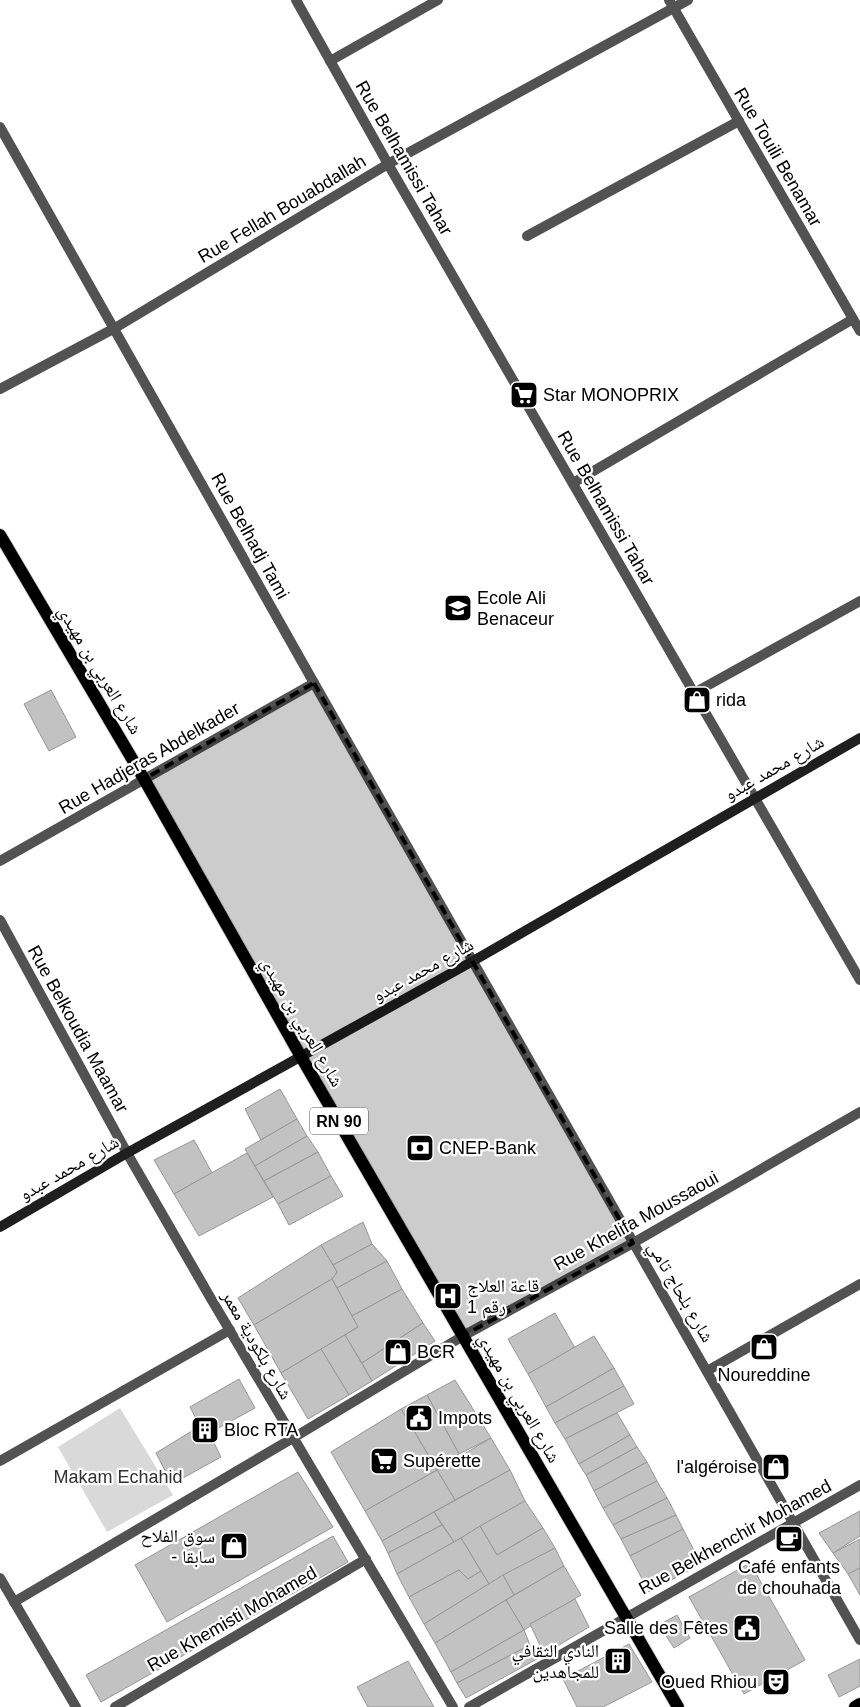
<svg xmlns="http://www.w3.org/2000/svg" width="860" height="1707" font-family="Helvetica,'Noto Naskh Arabic',sans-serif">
	<rect width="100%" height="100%" fill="#fff"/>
	<path fill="#d9d9d9" d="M120 1408 173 1495 107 1532 58 1447Z"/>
	<g fill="#c2c2c2" stroke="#969696">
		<path d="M51 690 76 737 49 751 24 704Z"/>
		<path d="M280 1089 297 1119 261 1140 245 1109Z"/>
		<path d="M297 1119 307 1136 255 1166 245 1149Z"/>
		<path d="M307 1136 318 1152 264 1181 255 1166Z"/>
		<path d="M194 1140 212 1173 174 1194 154 1160Z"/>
		<path d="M318 1152 331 1176 278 1204 264 1181Z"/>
		<path d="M247 1153 273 1197 199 1236 174 1194Z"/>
		<path d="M331 1176 343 1196 289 1225 278 1204Z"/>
		<path d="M363 1222 372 1244 333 1265 321 1245Z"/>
		<path d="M372 1244 387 1261 337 1288 332 1279 337 1272 333 1265Z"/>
		<path d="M321 1245 337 1272 332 1279 254 1325 238 1298Z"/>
		<path d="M387 1261 402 1289 352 1316 337 1288Z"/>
		<path d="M332 1279 358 1327 281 1373 254 1325Z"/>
		<path d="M402 1289 423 1323 362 1363 345 1335 358 1327 352 1316Z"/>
		<path d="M555 1313 575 1348 528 1374 508 1339Z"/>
		<path d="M423 1323 435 1341 372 1381 362 1363Z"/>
		<path d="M345 1335 372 1381 349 1395 321 1349Z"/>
		<path d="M594 1336 614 1368 546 1407 528 1374Z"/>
		<path d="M321 1349 349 1395 308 1419 281 1373Z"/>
		<path d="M614 1368 624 1386 555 1423 546 1407Z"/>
		<path d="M239 1379 255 1408 209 1433 221 1457 172 1484 156 1453 200 1426 190 1407Z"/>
		<path d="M455 1380 491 1438 459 1454 427 1395Z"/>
		<path d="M624 1386 634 1404 565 1439 555 1423Z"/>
		<path d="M427 1395 459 1454 437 1470 401 1409Z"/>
		<path d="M401 1409 437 1470 365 1511 331 1452Z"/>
		<path d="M617 1413 630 1435 579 1464 565 1439Z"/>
		<path d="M630 1435 637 1447 586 1475 579 1464Z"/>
		<path d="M491 1438 510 1470 455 1500 437 1470Z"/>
		<path d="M637 1447 647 1462 594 1491 586 1475Z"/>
		<path d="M647 1462 657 1481 603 1508 594 1491Z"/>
		<path d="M437 1470 455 1500 382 1541 365 1511Z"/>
		<path d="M510 1470 525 1501 454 1542 434 1512Z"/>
		<path d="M298 1472 333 1527 167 1622 135 1565Z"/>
		<path d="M657 1481 667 1498 613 1525 603 1508Z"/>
		<path d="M667 1498 676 1515 621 1539 613 1525Z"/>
		<path d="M525 1501 543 1528 497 1555 480 1526Z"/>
		<path d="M860 1511V1536L833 1553 819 1533Z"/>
		<path d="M434 1512 442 1525 388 1553 382 1541Z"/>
		<path d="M676 1515 683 1529 630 1556 621 1539Z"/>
		<path d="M442 1525 454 1542 397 1574 388 1553Z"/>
		<path d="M480 1526 497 1555 543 1528 555 1548 489 1584 461 1538Z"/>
		<path d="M683 1529 701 1564 649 1592 630 1556Z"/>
		<path d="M333 1536 348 1562 101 1702 86 1675Z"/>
		<path d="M461 1538 481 1571 468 1579 459 1570 409 1597 397 1574Z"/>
		<path d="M860 1539V1568L848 1574 833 1553Z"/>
		<path d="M555 1548 564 1566 514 1595 503 1575Z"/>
		<path d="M750 1563 805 1660 744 1694 689 1597Z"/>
		<path d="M564 1566 581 1595 524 1630 506 1600Z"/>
		<path d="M860 1568V1595L848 1574Z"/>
		<path d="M459 1570 468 1579 481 1571 489 1584 424 1624 409 1597Z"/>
		<path d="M503 1575 514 1595 435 1643 424 1624Z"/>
		<path d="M575 1599 589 1627 544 1654 530 1624Z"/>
		<path d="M506 1600 524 1630 451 1672 435 1643Z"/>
		<path d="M677 1615 690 1638 674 1648 659 1625Z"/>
		<path d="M524 1630 530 1645 457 1683 451 1672Z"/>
		<path d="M629 1644 652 1682 603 1707H577L563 1679Z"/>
		<path d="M530 1645 537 1659 466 1698 457 1683Z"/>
		<path d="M860 1659V1686L839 1697 828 1675Z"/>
		<path d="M408 1661 434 1707H368L357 1687Z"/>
	</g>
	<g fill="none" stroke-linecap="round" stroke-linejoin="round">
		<defs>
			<g id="primary">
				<path d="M0 535 144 779 300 1055 678 1707"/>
				<path d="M855 1707 860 1704"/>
			</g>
		</defs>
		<use href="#primary" stroke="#dbdbdb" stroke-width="14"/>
		<g stroke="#525252" stroke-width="10">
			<path d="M296 0 388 164 860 980"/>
			<path d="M669 0 860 331"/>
			<path d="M330 61 438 0"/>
			<path d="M0 127 314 683 860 1640"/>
			<path d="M527 236 739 121"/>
			<path d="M0 389 115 328 388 164 688 0"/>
			<path d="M573 483 853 319"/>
			<path d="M694 693 860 601"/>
			<path d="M0 861 314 683"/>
			<path d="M0 920 127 1153 210 1297 453 1707"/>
			<path d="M707 1371 860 1284"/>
			<path d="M0 1461 230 1330"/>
			<path d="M0 1578 76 1707"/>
			<path d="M14 1602 293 1438 463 1336 633 1243 860 1112"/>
			<path d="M115 1707 366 1559"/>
			<path d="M469 1707 860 1485"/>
		</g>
		<path stroke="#1f1f1f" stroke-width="10" d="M0 1227 127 1153 473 961 860 738"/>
		<use href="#primary" stroke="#000" stroke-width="12"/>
	</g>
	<path fill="#000" fill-opacity="0.2" stroke="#000" stroke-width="4" stroke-dasharray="10 6" stroke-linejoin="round" d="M314 683 633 1243 463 1336 144 779Z"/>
	<defs>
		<symbol id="supermarket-square" viewBox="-11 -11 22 22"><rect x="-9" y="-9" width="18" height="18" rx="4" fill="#000" stroke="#fff"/><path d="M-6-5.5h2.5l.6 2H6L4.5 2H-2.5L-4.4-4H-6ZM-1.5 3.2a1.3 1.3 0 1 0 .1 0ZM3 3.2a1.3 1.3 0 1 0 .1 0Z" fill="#fff"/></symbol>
		<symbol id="school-square" viewBox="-11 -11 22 22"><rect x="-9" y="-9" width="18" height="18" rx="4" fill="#000" stroke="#fff"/><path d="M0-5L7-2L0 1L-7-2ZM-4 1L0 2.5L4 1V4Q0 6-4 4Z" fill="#fff"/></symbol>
		<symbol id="shop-square" viewBox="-11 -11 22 22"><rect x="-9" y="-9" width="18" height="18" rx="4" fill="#000" stroke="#fff"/><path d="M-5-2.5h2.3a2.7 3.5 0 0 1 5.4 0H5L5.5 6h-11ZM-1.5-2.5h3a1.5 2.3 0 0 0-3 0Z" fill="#fff"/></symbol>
		<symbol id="bank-square" viewBox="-11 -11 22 22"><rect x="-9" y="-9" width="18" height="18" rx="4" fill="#000" stroke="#fff"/><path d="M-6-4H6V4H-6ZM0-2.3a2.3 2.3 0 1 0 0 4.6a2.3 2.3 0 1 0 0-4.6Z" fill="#fff"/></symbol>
		<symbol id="hospital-square" viewBox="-11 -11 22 22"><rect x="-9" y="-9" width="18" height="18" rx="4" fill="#000" stroke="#fff"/><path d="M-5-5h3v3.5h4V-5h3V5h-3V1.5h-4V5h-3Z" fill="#fff"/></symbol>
		<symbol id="civic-square" viewBox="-11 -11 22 22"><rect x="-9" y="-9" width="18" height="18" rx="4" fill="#000" stroke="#fff"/><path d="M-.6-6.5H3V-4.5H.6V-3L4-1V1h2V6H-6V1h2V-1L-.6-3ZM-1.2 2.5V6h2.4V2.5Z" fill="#fff"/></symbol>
		<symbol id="building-square" viewBox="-11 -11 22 22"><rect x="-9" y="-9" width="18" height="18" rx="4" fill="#000" stroke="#fff"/><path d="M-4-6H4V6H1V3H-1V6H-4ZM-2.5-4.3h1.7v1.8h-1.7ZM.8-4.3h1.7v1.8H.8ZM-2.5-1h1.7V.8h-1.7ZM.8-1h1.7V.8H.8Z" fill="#fff"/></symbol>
		<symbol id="cafe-square" viewBox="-11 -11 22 22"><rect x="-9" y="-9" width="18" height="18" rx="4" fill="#000" stroke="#fff"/><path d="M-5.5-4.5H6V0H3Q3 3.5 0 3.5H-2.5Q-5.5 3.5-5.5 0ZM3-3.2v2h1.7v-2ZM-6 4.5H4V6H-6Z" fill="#fff"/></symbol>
		<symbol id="theatre-square" viewBox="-11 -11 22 22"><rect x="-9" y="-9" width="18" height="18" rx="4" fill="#000" stroke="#fff"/><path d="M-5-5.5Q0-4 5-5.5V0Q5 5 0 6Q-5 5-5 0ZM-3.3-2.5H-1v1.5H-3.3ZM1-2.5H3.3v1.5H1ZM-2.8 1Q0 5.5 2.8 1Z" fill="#fff"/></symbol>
	</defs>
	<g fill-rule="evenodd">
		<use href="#supermarket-square" x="508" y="379" width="32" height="32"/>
		<use href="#school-square" x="442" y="592" width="32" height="32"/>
		<use href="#shop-square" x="681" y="684" width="32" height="32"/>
		<use href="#bank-square" x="404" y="1132" width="32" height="32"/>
		<use href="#hospital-square" x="432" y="1280" width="32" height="32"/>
		<use href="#shop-square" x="748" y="1331" width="32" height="32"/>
		<use href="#shop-square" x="382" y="1336" width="32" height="32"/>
		<use href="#civic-square" x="403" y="1402" width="32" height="32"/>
		<use href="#building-square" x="189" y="1414" width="32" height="32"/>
		<use href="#supermarket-square" x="368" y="1445" width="32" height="32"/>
		<use href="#shop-square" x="760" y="1451" width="32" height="32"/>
		<use href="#cafe-square" x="773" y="1523" width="32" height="32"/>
		<use href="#shop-square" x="218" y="1530" width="32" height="32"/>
		<use href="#civic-square" x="731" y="1612" width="32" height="32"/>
		<use href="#building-square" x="602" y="1645" width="32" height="32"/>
		<use href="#theatre-square" x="760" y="1666" width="32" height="32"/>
	</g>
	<g text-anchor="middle" stroke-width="4.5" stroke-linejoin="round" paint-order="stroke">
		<rect fill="#fff" stroke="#4c4c4c" stroke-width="1" x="310" y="1107.5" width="58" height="27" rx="4"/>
		<g font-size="16" font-weight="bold" fill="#000">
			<text x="339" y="1127">RN 90</text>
		</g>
		<g font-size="18" fill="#000" stroke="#fff">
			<text transform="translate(778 157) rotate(60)" y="6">Rue Touili Benamar</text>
			<text transform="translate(404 158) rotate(60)" y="6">Rue Belhamissi Tahar</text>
			<text transform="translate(282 209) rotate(-31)" y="6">Rue Fellah Bouabdallah</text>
			<text transform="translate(606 508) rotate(60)" y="6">Rue Belhamissi Tahar</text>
			<text transform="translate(250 536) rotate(61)" y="6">Rue Belhadj Tami</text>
			<text transform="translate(100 670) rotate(59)" y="6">شارع العربي بن مهيدي</text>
			<text transform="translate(149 758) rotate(-30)" y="6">Rue Hadjeras Abdelkader</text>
			<text transform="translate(774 768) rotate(-30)" y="6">شارع محمد عبدو</text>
			<text transform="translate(423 970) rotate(-29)" y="6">شارع محمد عبدو</text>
			<text transform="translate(302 1022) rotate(60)" y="6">شارع العربي بن مهيدي</text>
			<text transform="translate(78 1029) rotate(61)" y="6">Rue Belkoudia Maamar</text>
			<text transform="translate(69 1168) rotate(-30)" y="6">شارع محمد عبدو</text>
			<text transform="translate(636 1221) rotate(-29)" y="6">Rue Khelifa Moussaoui</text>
			<text transform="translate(681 1292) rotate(60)" y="6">شارع بلحاج تامي</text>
			<text transform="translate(257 1345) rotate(60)" y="6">شارع بلكودية معمر</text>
			<text transform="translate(519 1398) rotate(60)" y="6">شارع العربي بن مهيدي</text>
			<text transform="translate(735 1537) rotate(-29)" y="6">Rue Belkhenchir Mohamed</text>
			<text transform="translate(232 1619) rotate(-30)" y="6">Rue Khemisti Mohamed</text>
		</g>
		<g font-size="18" fill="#000" stroke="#fff" text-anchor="start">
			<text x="543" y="401">Star MONOPRIX</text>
			<text x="477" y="604">Ecole Ali<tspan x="477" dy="21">Benaceur</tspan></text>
			<text x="716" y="706">rida</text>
			<text x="439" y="1154">CNEP-Bank</text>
			<text x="467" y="1292">قاعة العلاج<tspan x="467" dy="21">رقم 1</tspan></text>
			<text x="417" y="1358">BCR</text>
			<text x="764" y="1381" text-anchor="middle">Noureddine</text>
			<text x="438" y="1424">Impots</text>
			<text x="224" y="1436">Bloc RTA</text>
			<text x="403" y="1467">Supérette</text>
			<text x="757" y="1473" text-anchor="end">l'algéroise</text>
			<text x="215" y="1542" text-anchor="end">سوق الفلاح<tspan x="215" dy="21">- سابقا</tspan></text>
			<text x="789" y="1573" text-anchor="middle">Café enfants<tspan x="789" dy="21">de chouhada</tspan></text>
			<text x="728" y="1634" text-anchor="end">Salle des Fêtes</text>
			<text x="599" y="1657" text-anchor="end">النادي الثقافي<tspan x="599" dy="21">للمجاهدين</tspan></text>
			<text x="757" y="1688" text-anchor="end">Oued Rhiou</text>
		</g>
		<g font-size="18" fill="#303030" stroke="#fff">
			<text x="118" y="1483">Makam Echahid</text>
		</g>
	</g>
</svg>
